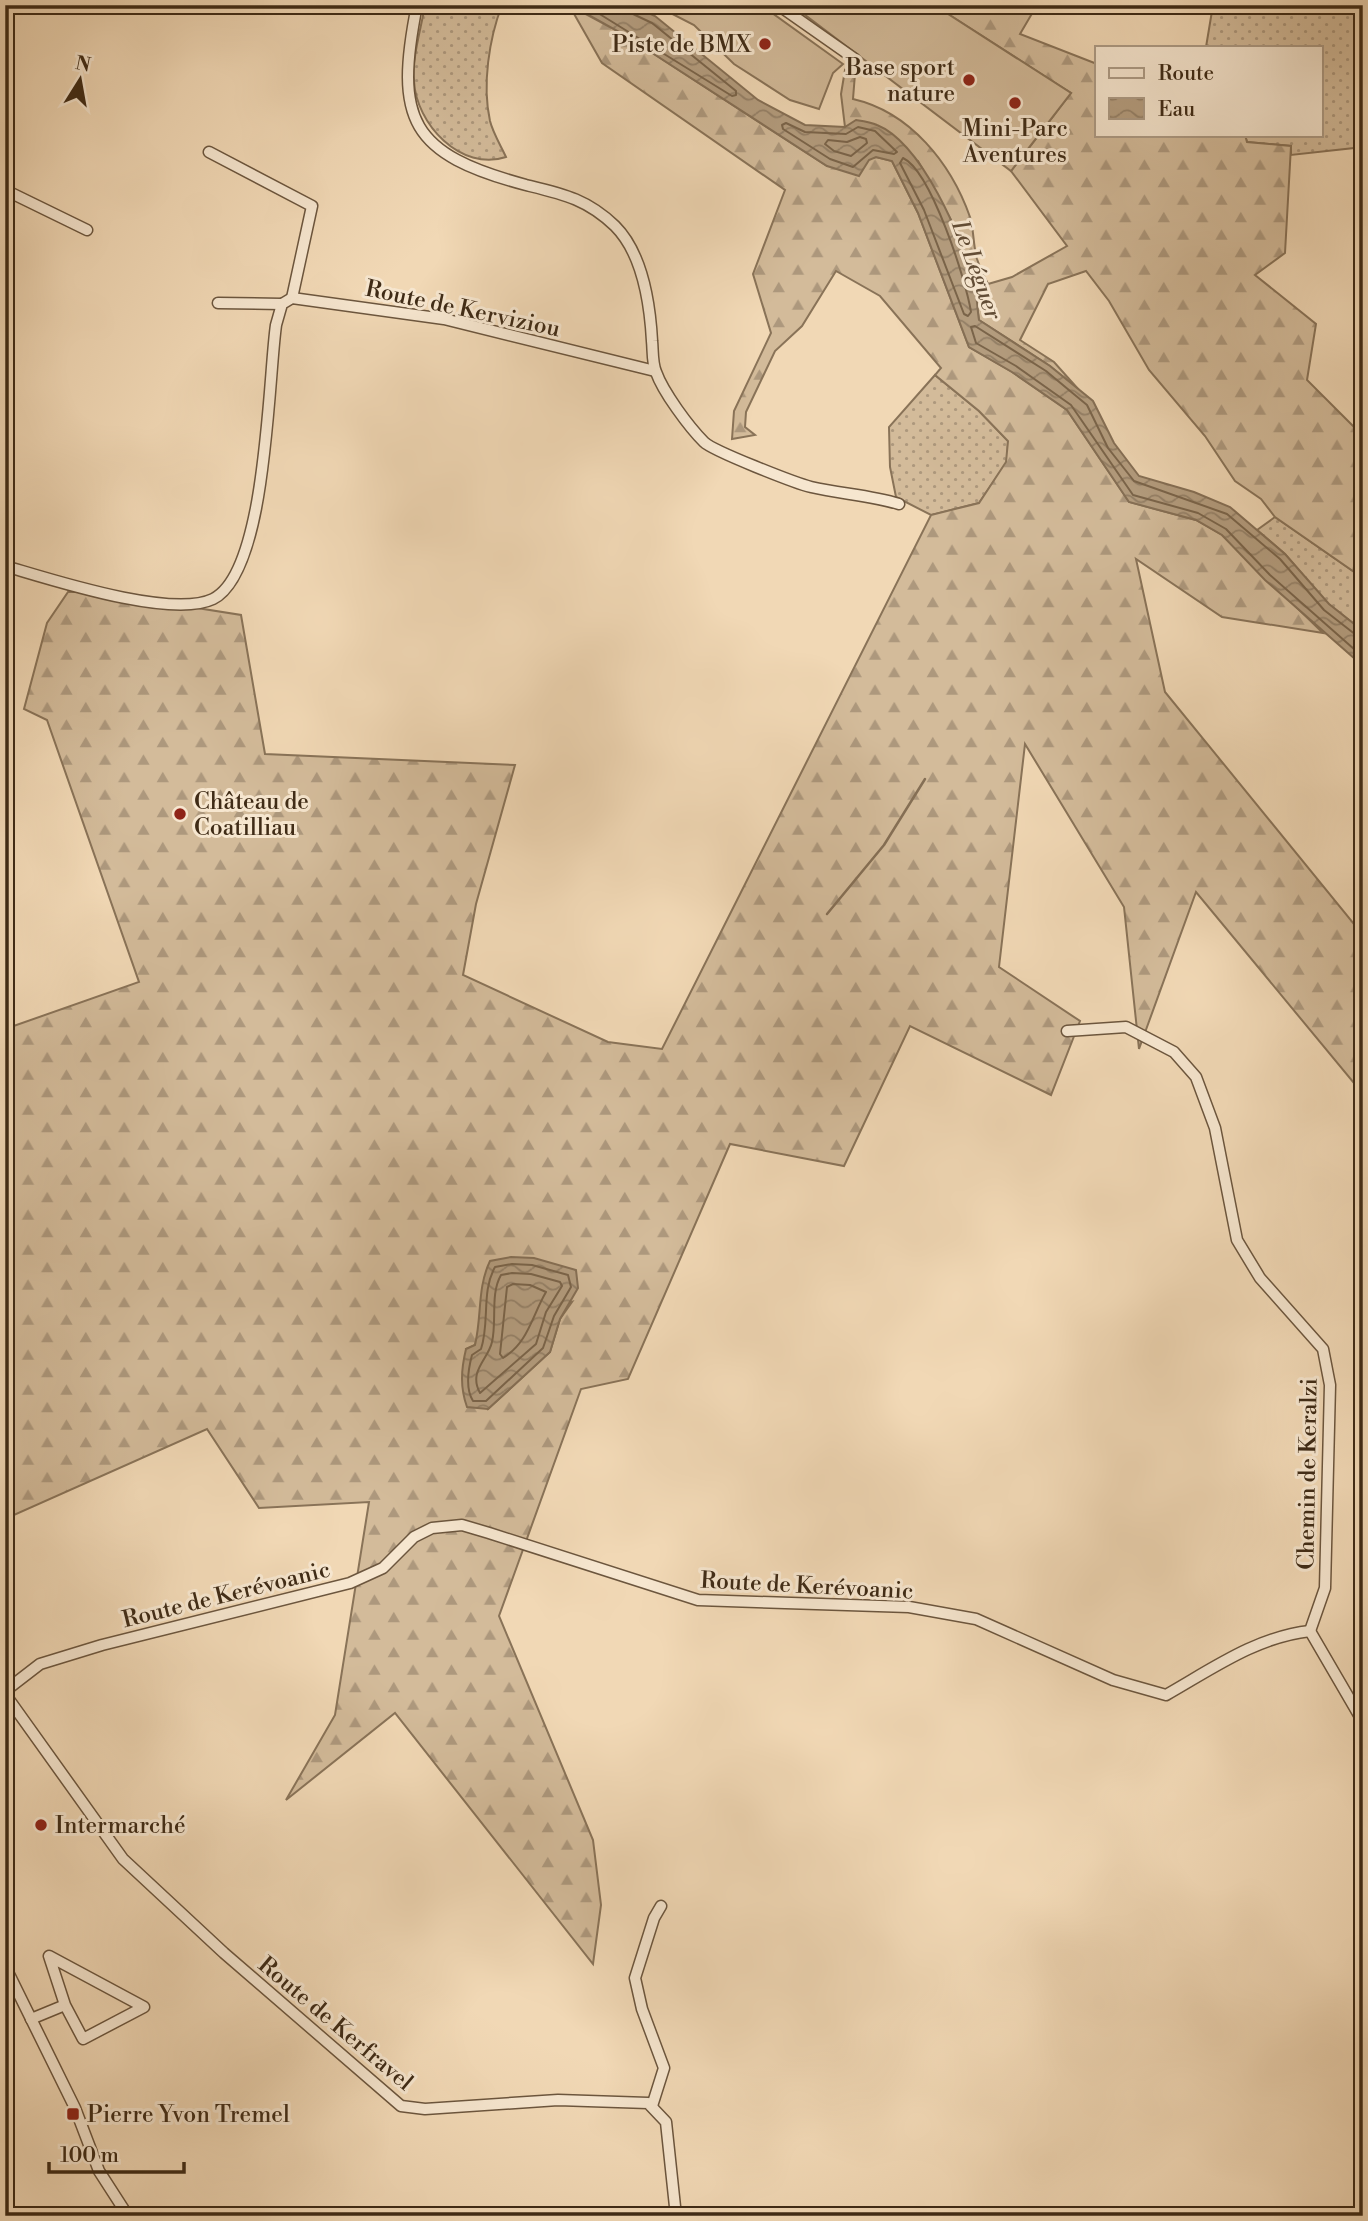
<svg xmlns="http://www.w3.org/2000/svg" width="1368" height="2221" font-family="'Libre Bodoni',serif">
	<defs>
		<pattern id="grass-dots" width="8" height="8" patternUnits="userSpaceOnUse" patternTransform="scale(1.75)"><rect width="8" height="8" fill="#d3bb9a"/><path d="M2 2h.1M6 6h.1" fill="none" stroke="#ad987d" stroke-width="1.8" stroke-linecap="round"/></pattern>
		<pattern id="forest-firs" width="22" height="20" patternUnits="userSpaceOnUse" patternTransform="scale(1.75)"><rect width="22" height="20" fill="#d3bb9a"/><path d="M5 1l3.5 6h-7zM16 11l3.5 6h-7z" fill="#ad987d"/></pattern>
		<pattern id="water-waves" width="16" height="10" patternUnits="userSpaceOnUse" patternTransform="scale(1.75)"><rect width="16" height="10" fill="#b49d7f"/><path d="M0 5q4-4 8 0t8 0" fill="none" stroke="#948067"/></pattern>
	</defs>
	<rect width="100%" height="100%" fill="#f1d8b5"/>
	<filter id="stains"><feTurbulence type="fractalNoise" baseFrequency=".00286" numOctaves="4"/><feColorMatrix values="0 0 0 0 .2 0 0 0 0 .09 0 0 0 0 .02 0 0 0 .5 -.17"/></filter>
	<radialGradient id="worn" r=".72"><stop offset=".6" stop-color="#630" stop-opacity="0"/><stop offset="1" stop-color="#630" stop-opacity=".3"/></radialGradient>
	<g fill="url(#grass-dots)" stroke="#897358" stroke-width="2">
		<path d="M425 5H502C489 39 482 85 490 121 493 133 501 146 506 157 461 172 416 124 414 81 412 57 421 29 425 5Z"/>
		<path d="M1213 5H1363V147L1291 155V146L1247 142 1245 135H1321V47H1206Z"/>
		<path d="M935 375 979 411 1008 441 1007 462 979 503 931 515 896 497 890 467 889 427Z"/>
		<path d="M1275 517 1363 578V631L1326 602 1285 554 1257 530Z"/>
	</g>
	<g fill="url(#forest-firs)" stroke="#897358" stroke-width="2" fill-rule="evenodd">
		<path d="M569 5 623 34 827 166 876 157 892 161 918 213 969 347 1012 372 1067 410 1129 502 1196 520 1222 535 1323 633 1222 617 1136 559 1165 692 1363 935V1094L1196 892 1139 1049 1124 907 1025 744 999 967 1080 1021 1051 1095 910 1026 844 1166 730 1144 628 1379 581 1389 499 1616 593 1840 601 1905 593 1964 395 1713 286 1800 335 1715 369 1502 259 1508 207 1429 5 1519V1029L139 982 47 720 24 709 47 623 68 592H96L241 615 265 754 515 765 476 904 463 975 608 1042 662 1049 931 515 979 503 1006 462 1008 441 979 411 935 375 941 368 880 296 836 271 802 326 775 351 746 412 745 427 755 435 732 439 734 411 771 333 753 274 785 190 602 63ZM572 1302 560 1319 550 1352 488 1409 466 1349 475 1345 478 1333Z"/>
		<path d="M934 5H1037L1020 34 1097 64V135H1245L1247 142 1291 146 1285 253 1255 275 1316 324 1307 380 1363 436V578L1275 517 1261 499 1235 481 1205 436 1149 370 1109 301 1086 271 1048 284 1020 340 1054 362 1079 390 1050 366 979 320 974 283 951 220 918 161 845 127 841 94 845 70 855 74 853 99C910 112 951 163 970 217 974 230 973 245 977 259 980 268 984 276 988 284L1012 277 1067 246 1011 171 1071 93Z"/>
	</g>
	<g fill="#d3bb9a" stroke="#897358" stroke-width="2">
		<path d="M655 5H761L843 64 833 73 819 109 790 100 734 64 694 25Z"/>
		<path d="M792 5H934L1071 93 1011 171Z"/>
	</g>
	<g fill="url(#water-waves)" stroke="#856f55" stroke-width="2">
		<path d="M571 5H631L655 16 758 100 805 125 845 127 856 120C863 121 871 122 877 125 922 143 962 238 974 282 977 294 977 308 979 320L1050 366 1093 401 1114 443 1139 476 1194 492 1230 507 1285 554 1329 604 1363 631V666L1265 580 1222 535 1196 520 1129 502 1067 410 1012 372 969 347 918 213 892 161 876 157 869 160 859 176 827 166 623 34Z"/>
		<path d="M511 1257 534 1258 576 1270 578 1288 560 1319 550 1352 488 1409 467 1407C460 1387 461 1370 466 1349L475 1345C482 1316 477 1288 490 1261Z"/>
	</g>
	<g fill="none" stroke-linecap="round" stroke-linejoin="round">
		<g stroke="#7a644a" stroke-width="2">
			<path d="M585 5 732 96 736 95V91L652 23 633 14 630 5"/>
			<path d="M786 123 805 132 846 134 858 127 875 131 897 152 894 154 873 150 853 167 830 159 783 129 782 125Z"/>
			<path d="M860 137 866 139 867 143 851 156 834 151 825 144 828 140 847 142Z"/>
			<path d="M903 158C931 171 966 280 971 312L968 316 964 314 924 210 900 163Z"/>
			<path d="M1363 636 1356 635 1324 610 1280 559 1227 514 1134 481 1108 448 1087 405 1046 371 975 326 971 327 976 343 1016 366 1071 405 1133 495 1198 513 1226 529 1270 575 1363 657"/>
			<path d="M512 1264 532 1265 568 1275 571 1287 554 1316 543 1348 486 1401H473C465 1388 468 1370 472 1355L481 1349C490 1322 481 1292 495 1267Z"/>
			<path d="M512 1273 531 1274 560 1282 562 1286 546 1312 536 1344 480 1393C468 1371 488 1360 492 1342 497 1321 490 1294 501 1275Z"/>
			<path d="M513 1284 530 1285 546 1292C532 1316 528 1343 503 1358L500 1354 507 1287Z"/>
		</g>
		<path stroke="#856f55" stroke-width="2.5" d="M827 914 884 845 925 779"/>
		<defs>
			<g id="street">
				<path d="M417 5C394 120 410 154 526 185 563 194 587 199 615 226 643 254 650 304 652 341 653 350 652 363 656 372 663 392 689 427 704 442 713 451 795 483 811 487 841 494 870 495 899 504"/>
				<path d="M778 5 855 59"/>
				<path d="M209 152 312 206 292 298"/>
				<path d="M5 190 87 230"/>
				<path d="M218 303 282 304"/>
				<path d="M5 566C50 579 171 619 213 599 267 572 268 381 276 325L282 304 292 298 444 319 655 371"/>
				<path d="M5 755 8 754"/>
				<path d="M1067 1031 1126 1027 1174 1052 1196 1077 1215 1128 1237 1240 1260 1278 1323 1349 1330 1385 1325 1588 1310 1631"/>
				<path d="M1310 1631 1363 1722"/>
				<path d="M5 1691 40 1664 102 1645 350 1583 383 1568 414 1537 432 1528 462 1525 489 1533 698 1600 909 1607 976 1619 1113 1680 1166 1695C1212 1669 1256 1637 1310 1631"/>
				<path d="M5 1694 123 1859 224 1953 401 2106 425 2109 558 2100 648 2103 666 2122 676 2216"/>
				<path d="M5 1966 75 2108 99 2171 128 2216"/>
				<path d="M1363 2011 1360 2028 1363 2051"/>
				<path d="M31 2019 65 2005 83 2039 144 2007 49 1956 65 2005"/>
				<path d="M652 2106 664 2068 642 2009 635 1978 654 1918 661 1906"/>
			</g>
		</defs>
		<use href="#street" stroke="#6c563e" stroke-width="13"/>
		<use href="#street" stroke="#f6e6cf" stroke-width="10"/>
	</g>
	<g fill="#8f2418" stroke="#f6e6cf" stroke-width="2.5">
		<circle cx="765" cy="44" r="7"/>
		<circle cx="969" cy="80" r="7"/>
		<circle cx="1015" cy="103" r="7"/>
		<circle cx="180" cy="814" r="7"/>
		<circle cx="41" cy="1825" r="7"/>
		<rect x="66" y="2107" width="14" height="14" rx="3.5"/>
	</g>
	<g text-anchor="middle" stroke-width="6" stroke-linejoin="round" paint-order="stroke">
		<g font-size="23" fill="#3f2b16" stroke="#f6e6cf" text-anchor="start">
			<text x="751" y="52" text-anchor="end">Piste de BMX</text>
			<text x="955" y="75" text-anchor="end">Base sport<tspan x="955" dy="26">nature</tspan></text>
			<text x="1015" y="136" text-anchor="middle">Mini-Parc<tspan x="1015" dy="26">Aventures</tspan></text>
			<text x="194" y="809">Château de<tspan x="194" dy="26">Coatilliau</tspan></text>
			<text x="55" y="1833">Intermarché</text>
			<text x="87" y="2122">Pierre Yvon Tremel</text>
		</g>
		<g font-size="23" fill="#3f2b16" stroke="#f6e6cf">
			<text transform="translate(463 308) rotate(12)" y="8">Route de Kerviziou</text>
			<text transform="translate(1307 1474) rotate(-89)" y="8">Chemin de Keralzi</text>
			<text transform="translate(807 1585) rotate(3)" y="8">Route de Kerévoanic</text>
			<text transform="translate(226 1594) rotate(-14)" y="8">Route de Kerévoanic</text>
			<text transform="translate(336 2023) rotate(40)" y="8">Route de Kerfravel</text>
		</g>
		<g font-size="24" font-style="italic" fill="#624d36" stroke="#f6e6cf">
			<text transform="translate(977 270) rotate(70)" y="8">Le Léguer</text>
		</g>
	</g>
	<rect width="1368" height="2221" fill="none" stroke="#f1d8b5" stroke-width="28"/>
	<rect x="7" y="7" width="1354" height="2207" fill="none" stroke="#3f2b16" stroke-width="3.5"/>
	<rect x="14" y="14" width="1340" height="2193" fill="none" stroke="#3f2b16" stroke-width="2"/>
	<rect x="1095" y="46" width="228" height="91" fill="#f6e6cf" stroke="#ad9b85" stroke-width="2"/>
	<rect x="1109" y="68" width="35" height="10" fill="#f6e6cf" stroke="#ad9b85" stroke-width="2"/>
	<text x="1158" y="80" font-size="21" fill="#3f2b16">Route</text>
	<rect x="1109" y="98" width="35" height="21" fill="url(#water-waves)" stroke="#ad9b85" stroke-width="2"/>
	<text x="1158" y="116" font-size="21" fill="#3f2b16">Eau</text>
	<g transform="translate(80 80) rotate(11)" stroke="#f6e6cf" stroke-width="5" paint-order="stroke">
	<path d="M0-5L12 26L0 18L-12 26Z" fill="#3f2b16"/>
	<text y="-10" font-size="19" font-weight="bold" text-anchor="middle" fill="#3f2b16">N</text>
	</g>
	<path d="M49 2162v10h135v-10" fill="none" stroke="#3f2b16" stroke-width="3.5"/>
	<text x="60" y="2162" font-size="21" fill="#3f2b16" stroke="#f6e6cf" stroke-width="5" paint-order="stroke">100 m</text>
	<rect width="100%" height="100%" filter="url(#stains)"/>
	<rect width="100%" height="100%" fill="url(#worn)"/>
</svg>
